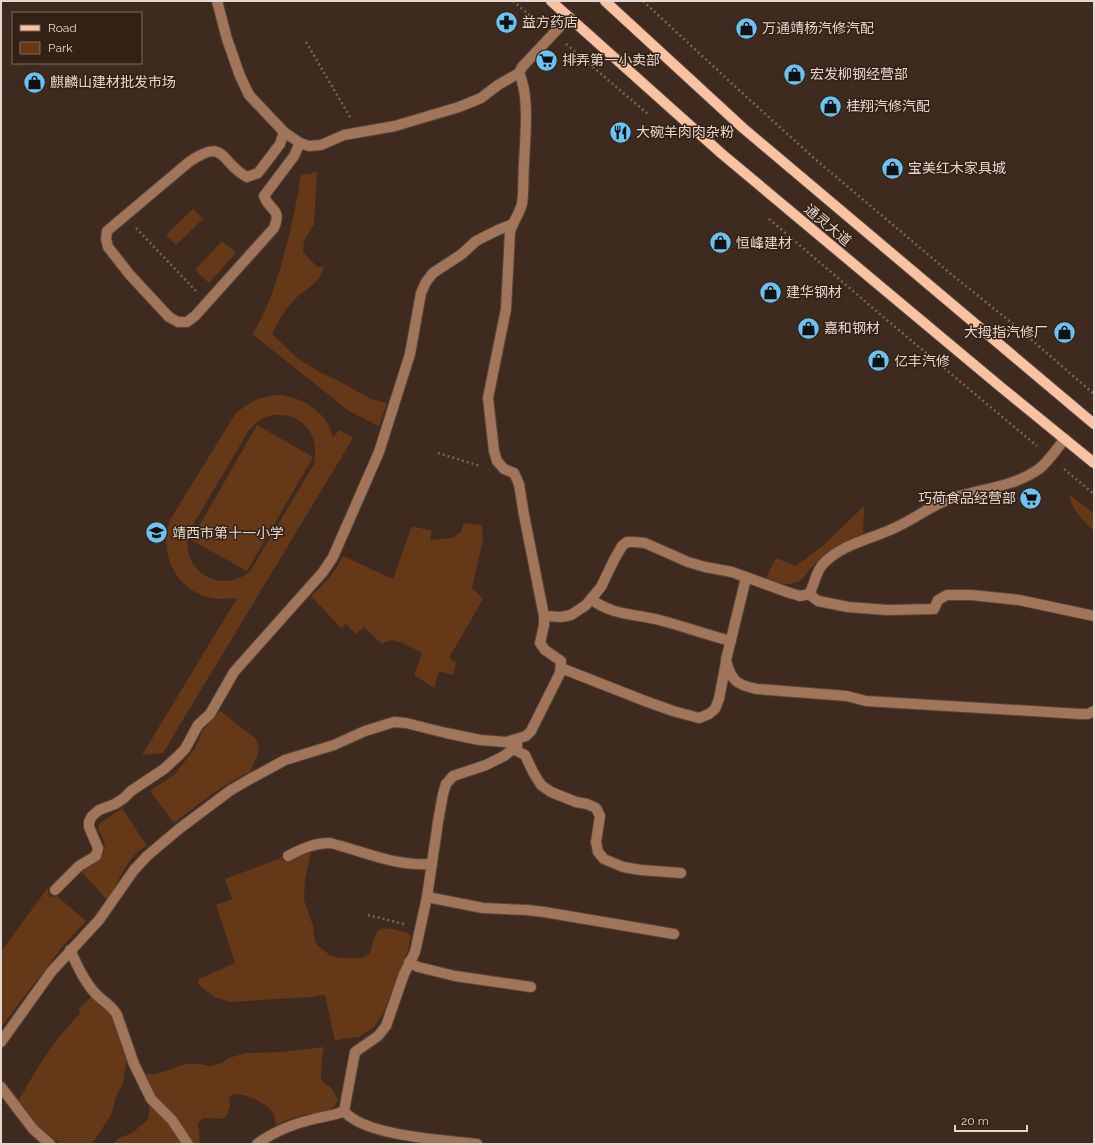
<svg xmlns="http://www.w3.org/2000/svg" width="1095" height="1145" font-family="Raleway,'Noto Sans SC',sans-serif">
	<rect width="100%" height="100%" fill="#3e2a1e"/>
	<g fill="#653818" fill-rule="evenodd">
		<path d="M317 171 314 224 304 241 303 252 317 267H324C319 284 308 287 296 298 285 309 278 321 272 334L296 357 321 373 337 380 371 399 387 403 379 426 349 411 252 334C261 322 265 310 271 296 285 257 295 215 301 174H309Z"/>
		<path d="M193 209 203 219 176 245 166 235Z"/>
		<path d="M222 241 236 253 209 283 195 270Z"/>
		<path d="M281 395C304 398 328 413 333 438L339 430 353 438 163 753 142 755 237 598C229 598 221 600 213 598 176 593 158 553 170 520L235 414C248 402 262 395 281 395ZM273 415C303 412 320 435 314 464L251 570C225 595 182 574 188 537 189 532 192 527 194 523L249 430 261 419Z"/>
		<path d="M257 425 313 457 247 571 191 540Z"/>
		<path d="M1069 494 1094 514V531C1083 521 1071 509 1069 494Z"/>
		<path d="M864 506 863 534C848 540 825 555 813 566 808 570 803 581 796 583 785 586 776 582 766 578L776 558 796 566 825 544Z"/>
		<path d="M464 523 482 525 483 540 472 588 483 599 449 658 456 663 453 675 439 671 434 688 414 675 422 653 403 643 391 640 382 644 364 627 355 634 346 624 341 628 311 596C326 583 334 573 343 556L393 579 412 526 432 531 430 540 452 538 461 532Z"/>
		<path d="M220 711 255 738 259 745 258 754 250 772C222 784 198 805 174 823L150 791 175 774 195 748 203 730Z"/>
		<path d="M122 808 147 846C128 854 118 883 108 901L81 871C101 859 113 853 98 830L99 824Z"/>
		<path d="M311 851 305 880 304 900 313 926 315 941 318 946 331 956 341 958H361L369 954C377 937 371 923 396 930 402 932 407 932 411 936L408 950 383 1014 374 1027 359 1037 341 1039 335 1041 325 995 310 997 231 1002 214 997 198 984 199 979 235 963 216 905 232 899 225 879 281 858 283 861H288Z"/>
		<path d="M49 886 48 893 51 897 57 896 86 921 63 946 1 1027V952Z"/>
		<path d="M91 997C96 1003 103 1003 110 1009L129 1058 126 1064 123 1083 116 1097 111 1115 92 1144H60L37 1125 23 1110 18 1101 40 1064 55 1042 80 1013 79 1009Z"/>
		<path d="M324 1047 322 1057 321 1079 325 1084 330 1086 338 1099C333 1115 316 1112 303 1115 294 1117 284 1121 276 1125L274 1114 268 1107 257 1100 244 1095 235 1094 229 1097 230 1106 226 1117 220 1119 204 1118 198 1123 200 1144H192L159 1103 144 1074H156L186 1064H200L209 1066 218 1064 224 1062 229 1058 245 1053 281 1052Z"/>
		<path d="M150 1103 158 1110 184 1144H114C118 1136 123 1137 130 1134 134 1132 144 1123 148 1119Z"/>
	</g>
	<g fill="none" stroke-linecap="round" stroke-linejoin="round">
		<defs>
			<g id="minor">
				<path d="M217 1 227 39 240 76 249 95 284 132 300 143 309 146 321 145 344 135 395 126 459 107 481 98 498 85 519 73 522 67 569 17"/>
				<path d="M284 132 280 144 268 160 258 173 247 177C220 163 226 136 189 162L107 231 106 239 108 247 130 275 169 317 178 322H187L195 316 274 228C282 208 270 212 264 196L294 156 300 143"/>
				<path d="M746 578 726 660C731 681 737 685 757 689L847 696 866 701 1080 714H1088L1094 711"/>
				<path d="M809 594 818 601 848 607 887 610 934 609 938 600 947 595H971L1019 600 1094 616"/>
				<path d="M591 599C611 615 636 614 659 620 683 626 707 635 731 641"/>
				<path d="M544 616 561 617 571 615 586 605 601 587 614 560 622 546 627 542H634L645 543 688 562 705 567 732 572 787 592 800 596 809 594C815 584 815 573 823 564 841 545 867 540 890 530 910 522 927 508 947 500 977 489 1012 488 1039 469 1049 461 1057 448 1065 439"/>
				<path d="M561 668 645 701 673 711 699 718 709 714 715 709 719 699 726 662"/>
				<path d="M517 746V751L525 755 533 772 541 785 551 792 576 802 587 804 596 808 600 816 596 842 598 852 604 859 623 867 641 870 681 873"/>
				<path d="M288 856C301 849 314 843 330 843 363 851 396 867 432 864"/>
				<path d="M55 890 79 866 96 856 98 848 89 827V822L92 816 99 810 115 804 124 798 131 791 164 769 176 758 185 749 198 725 210 714 234 672 323 572 333 557 379 452 410 354 421 293 426 282 433 273 462 254 476 241 498 230 513 224"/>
				<path d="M427 897 483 908 527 910 544 912 674 934"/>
				<path d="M70 950C77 965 84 981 95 993 103 1002 111 1004 117 1015L134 1064 151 1099 172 1120 188 1144"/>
				<path d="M409 962 418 967 455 976 531 987"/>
				<path d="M1 1042 51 972 99 920 134 870 147 856 179 829 231 790 250 779 285 760 334 745 365 731 394 722 406 723 446 733 480 740 506 742 526 736 531 731 560 673 561 661 545 650 540 643 544 625V616L524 515 519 484 514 473 504 469 497 461 494 451 488 398 506 309 510 232C513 222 519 214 522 204 524 191 523 178 524 164 525 138 530 96 519 73"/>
				<path d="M1 1087 33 1129 50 1144"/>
				<path d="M344 1111C364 1136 444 1140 477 1144"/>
				<path d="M257 1144C274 1131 293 1124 314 1119 324 1116 334 1116 344 1111L355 1052 378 1036 386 1026 404 974 415 952 427 897 438 822 443 794 446 784 453 776 486 765 504 756 517 746V739"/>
			</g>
			<g id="major">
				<path d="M551 1 722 154 1002 388 1094 463"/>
				<path d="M605 1 743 128 1094 424"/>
			</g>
		</defs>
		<use href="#minor" stroke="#59463a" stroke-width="12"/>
		<use href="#major" stroke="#59463a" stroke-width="12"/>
		<g stroke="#77655b" stroke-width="2.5" stroke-dasharray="2 3" stroke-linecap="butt">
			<path d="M513 1 540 24"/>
			<path d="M643 1 740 91 815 159 951 274 1018 328 1094 394"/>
			<path d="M306 42 350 117"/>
			<path d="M566 44 649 115"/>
			<path d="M769 219 888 321 1037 446"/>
			<path d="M136 228 196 291"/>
			<path d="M438 453 480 466"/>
			<path d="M1064 469 1094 494"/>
			<path d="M368 915 404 924"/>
		</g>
		<use href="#minor" stroke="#a0755a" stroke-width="10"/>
		<use href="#major" stroke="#f9c3a3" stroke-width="10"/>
	</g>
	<defs>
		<symbol id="pharmacy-disc" viewBox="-11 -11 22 22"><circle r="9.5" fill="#6ac3f1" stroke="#332115"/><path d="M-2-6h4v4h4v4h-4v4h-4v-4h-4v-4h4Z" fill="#111"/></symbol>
		<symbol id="shop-disc" viewBox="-11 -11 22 22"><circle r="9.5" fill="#6ac3f1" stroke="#332115"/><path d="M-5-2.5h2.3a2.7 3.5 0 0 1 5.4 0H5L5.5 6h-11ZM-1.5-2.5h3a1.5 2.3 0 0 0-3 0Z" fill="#111"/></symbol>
		<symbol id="supermarket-disc" viewBox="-11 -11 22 22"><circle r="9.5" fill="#6ac3f1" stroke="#332115"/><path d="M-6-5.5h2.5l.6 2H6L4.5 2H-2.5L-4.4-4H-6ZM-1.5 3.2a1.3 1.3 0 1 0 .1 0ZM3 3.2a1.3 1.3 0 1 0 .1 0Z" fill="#111"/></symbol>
		<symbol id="restaurant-disc" viewBox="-11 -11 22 22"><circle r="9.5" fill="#6ac3f1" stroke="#332115"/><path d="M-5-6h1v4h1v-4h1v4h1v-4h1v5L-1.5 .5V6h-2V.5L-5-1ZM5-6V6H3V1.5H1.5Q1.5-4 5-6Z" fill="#111"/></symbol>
		<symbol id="school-disc" viewBox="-11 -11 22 22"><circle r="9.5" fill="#6ac3f1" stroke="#332115"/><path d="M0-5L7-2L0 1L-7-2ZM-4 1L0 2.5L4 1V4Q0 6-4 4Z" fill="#111"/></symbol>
	</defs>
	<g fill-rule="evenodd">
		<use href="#pharmacy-disc" x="494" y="10" width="25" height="25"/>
		<use href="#shop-disc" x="734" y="16" width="25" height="25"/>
		<use href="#supermarket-disc" x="534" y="48" width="25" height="25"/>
		<use href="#shop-disc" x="782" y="62" width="25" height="25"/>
		<use href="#shop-disc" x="22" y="70" width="25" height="25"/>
		<use href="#shop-disc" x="818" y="94" width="25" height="25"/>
		<use href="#restaurant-disc" x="608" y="120" width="25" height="25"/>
		<use href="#shop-disc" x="880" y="156" width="25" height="25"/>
		<use href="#shop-disc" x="708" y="230" width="25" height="25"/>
		<use href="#shop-disc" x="758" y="280" width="25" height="25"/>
		<use href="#shop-disc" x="796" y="316" width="25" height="25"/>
		<use href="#shop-disc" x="1052" y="320" width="25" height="25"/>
		<use href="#shop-disc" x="866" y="348" width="25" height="25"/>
		<use href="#supermarket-disc" x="1018" y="486" width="25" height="25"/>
		<use href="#school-disc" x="144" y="520" width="25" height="25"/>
	</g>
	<g text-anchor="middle" stroke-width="3" stroke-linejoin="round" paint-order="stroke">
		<g font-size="14" fill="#e5d8d0" stroke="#332115" text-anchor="start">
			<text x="522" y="27">益方药店</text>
			<text x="762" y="33">万通靖杨汽修汽配</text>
			<text x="562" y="65">排弄第一小卖部</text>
			<text x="810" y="79">宏发柳钢经营部</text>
			<text x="50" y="87">麒麟山建材批发市场</text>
			<text x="846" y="111">桂翔汽修汽配</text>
			<text x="636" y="137">大碗羊肉肉杂粉</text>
			<text x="908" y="173">宝美红木家具城</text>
			<text x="736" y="248">恒峰建材</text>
			<text x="786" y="297">建华钢材</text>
			<text x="824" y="333">嘉和钢材</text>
			<text x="1048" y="337" text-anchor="end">大拇指汽修厂</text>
			<text x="894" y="366">亿丰汽修</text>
			<text x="1016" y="503" text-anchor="end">巧荷食品经营部</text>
			<text x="172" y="538">靖西市第十一小学</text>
		</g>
		<g font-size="14" fill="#e5d8d0" stroke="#332115">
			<text transform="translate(828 225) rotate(40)" y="5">通灵大道</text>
		</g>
	</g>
	<rect width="1095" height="1145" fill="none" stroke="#e5d8d0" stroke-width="4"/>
	<rect x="12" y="12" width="130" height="52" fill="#332115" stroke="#7a6a60"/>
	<rect x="20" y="25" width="20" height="6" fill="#f9c3a3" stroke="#7a6a60"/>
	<text x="48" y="32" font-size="12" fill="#e5d8d0">Road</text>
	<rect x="20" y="42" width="20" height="12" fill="#653818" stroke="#7a6a60"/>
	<text x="48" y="52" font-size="12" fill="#e5d8d0">Park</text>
	<path d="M955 1125v6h72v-6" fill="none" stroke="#e5d8d0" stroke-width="2"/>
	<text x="961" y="1125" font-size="12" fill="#e5d8d0" stroke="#332115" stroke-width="3" paint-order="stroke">20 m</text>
</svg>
